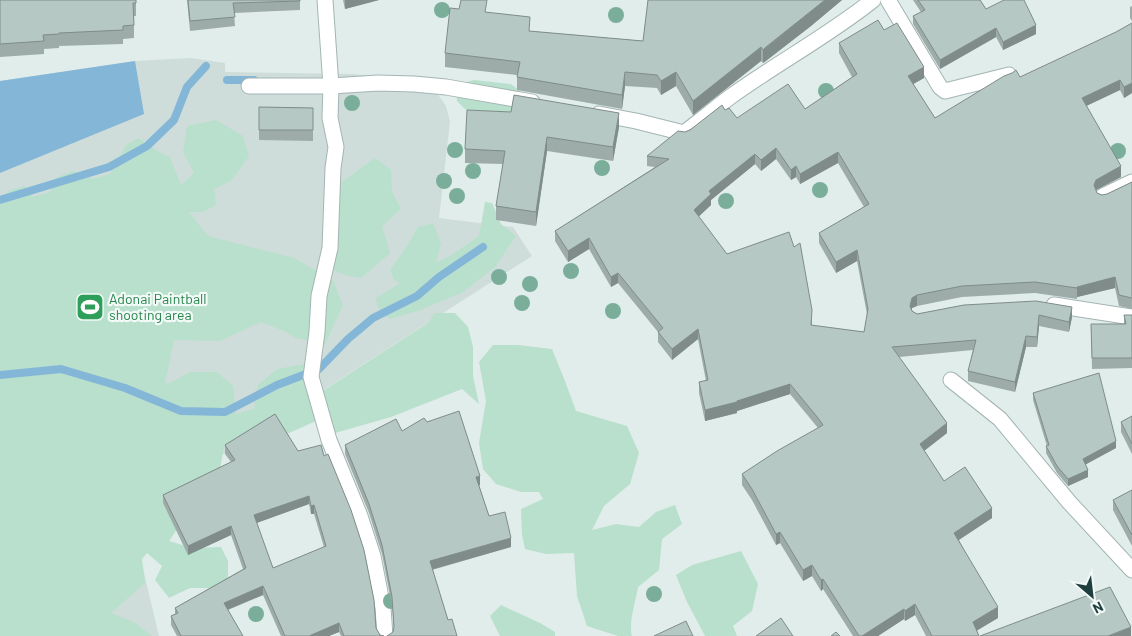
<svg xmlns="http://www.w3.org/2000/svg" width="1132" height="636" font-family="Barlow,sans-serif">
	<rect width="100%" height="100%" fill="#e1edea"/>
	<path fill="#cfddda" d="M191 58 225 63V72L354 74 419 82 437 93 446 106 450 122 439 218 513 227 532 256 130 514 159 636H0V81L135 61Z"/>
	<g fill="#b8e0cc">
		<path d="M474 80 511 84 525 95 519 113 471 115 457 101 456 85Z"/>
		<path d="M216 120 243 136 249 156 232 180 214 189 216 205 202 212H189L208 236 294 258 333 280 343 305 325 344 296 338 284 331 261 322 220 341 174 340 165 383H170L190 372H217L233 386 236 414 254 409 258 385 277 369 305 364 304 385H317L321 392 428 323 435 313H455L468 327 473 347V376L479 404 462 389 391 417 321 437 316 421 287 434H248L224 447 218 480 189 512 169 541 192 548 221 547 228 561V580L217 588H190L169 598 155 580 162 566 147 553 142 559 145 583 111 613 134 622 152 636H0V206L8 191 24 186 33 197 50 192 55 178 73 171 93 179 110 174 126 145 138 138 159 152 170 157 181 185 194 173 183 152 187 126Z"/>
		<path d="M375 158 391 170 392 192 401 209 382 226 390 253 361 278 345 275 335 271 326 250 342 182Z"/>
		<path d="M485 202 492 203 501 224 516 236 495 267 463 292 418 311 389 319 377 306 376 298 400 283 394 280 390 270 406 248 418 227 433 223 441 243 436 263 450 256 479 236Z"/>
		<path d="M493 345H518L552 349 565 381 576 411 627 426 639 453 630 484 604 506 592 530 616 524 639 527 656 512 675 505 682 524 662 539 659 570 638 587C636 600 628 624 632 636H618L587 626 577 596 574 553 546 554 525 549 522 535 521 509 543 499 539 492H521L496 484 483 469 479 443 486 401 479 362Z"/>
		<path d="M741 551 758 584 752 611 733 626 737 636H705L687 602 676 575 692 565Z"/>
		<path d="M501 605 540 623 555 632V636H500L490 616Z"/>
	</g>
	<path fill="#84b7d7" d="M135 61 144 114 0 173V81Z"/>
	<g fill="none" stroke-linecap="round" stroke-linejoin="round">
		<g stroke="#84b7d7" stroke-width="8">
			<path d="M227 80H254"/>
			<path d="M0 200 109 167 147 146 174 120 187 87 206 66"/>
			<path d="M0 375 61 369 125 388 181 411 225 412 277 385 319 369 348 339 373 318 417 296 439 277 483 247"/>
		</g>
		<defs>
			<g id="street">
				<path d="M325 0 331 86 330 118 336 147 333 168 330 248 319 296 317 332 311 377 329 440 360 516 373 556 383 608 385 636"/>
				<path d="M888 0 940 87 945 91 1009 75"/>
				<path d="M249 86H331L378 83 414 84 446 87 532 102"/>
				<path d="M599 114 636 121 684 133C700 121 714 109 730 97 777 63 828 36 873 0"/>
				<path d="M1103 196 1132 182"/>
				<path d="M1054 305 1132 317"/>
				<path d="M951 380 1000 419 1069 502 1132 570"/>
			</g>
		</defs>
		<use href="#street" stroke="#a3b5b3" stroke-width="17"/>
		<use href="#street" stroke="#fff" stroke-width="15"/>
	</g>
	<g fill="#7aae9b">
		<circle cx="442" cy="10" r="8"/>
		<circle cx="616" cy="15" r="8"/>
		<circle cx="826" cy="91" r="8"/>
		<circle cx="352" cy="103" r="8"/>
		<circle cx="455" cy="150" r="8"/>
		<circle cx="1118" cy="151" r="8"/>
		<circle cx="602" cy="168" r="8"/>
		<circle cx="473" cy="171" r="8"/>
		<circle cx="444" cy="181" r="8"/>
		<circle cx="820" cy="190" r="8"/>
		<circle cx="457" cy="196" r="8"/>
		<circle cx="726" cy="201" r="8"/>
		<circle cx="571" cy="271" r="8"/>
		<circle cx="499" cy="277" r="8"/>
		<circle cx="530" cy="284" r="8"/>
		<circle cx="522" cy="303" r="8"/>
		<circle cx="613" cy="311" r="8"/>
		<circle cx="654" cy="594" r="8"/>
		<circle cx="391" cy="601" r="8"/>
		<circle cx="256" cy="614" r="8"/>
	</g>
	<g fill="#9daca9" fill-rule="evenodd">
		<path d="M0 0H136V16H134V38L123 39V44L59 46V48L44 49V54L0 57Z"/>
		<path d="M187 0H300V10L234 13 235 26 190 31Z"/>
		<path d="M343 0H379L345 9Z"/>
		<path d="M648 0H842L811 26 766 61 763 63 761 61 693 115 676 86 661 95 657 88 625 86 622 109 517 90V75L445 67V53L487 12 530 31 643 41Z"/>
		<path d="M913 0H980L986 9 1036 34 1003 50 996 37 940 69 913 24V16L921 12Z"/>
		<path d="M1132 6V21L1130 18V7Z"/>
		<path d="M1132 23V93L1124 98 1120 90 1086 106 1121 177 1096 190 1097 193 1102 195 1107 194 1132 182V309L1119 306 1115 288 1077 297V299L1035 293 962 297 917 306 912 308V311L917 314 964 305 1072 317 1069 332 1039 326 1037 347H1026L1015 392 968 381V371L973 350 899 357 947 433 924 451 944 481 992 518 959 540 998 618 976 630 979 636H926L915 615 905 621 904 619 878 636H853L823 589 821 591 812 576 803 581 780 543 776 545 752 500 742 485V474L818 428 790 394 737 411V413L705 421 699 393V382L706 381 698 339 672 360 658 342V332L618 283 611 287 589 249 568 262 555 241V231L655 167 647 166V156L685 132 725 110 737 118 805 109 852 77 839 53V43L884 30 924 78 913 84 935 118 1116 32ZM776 159 791 180 796 177 800 184 838 163 864 207 819 233V243L836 273 857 261 867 314 864 332 812 326V320L727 254 698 217 711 205V200L755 164 761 171Z"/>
		<path d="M259 107 313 108V141L259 140Z"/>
		<path d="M619 127 613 161 547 151 536 226 496 220V206L503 164 465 163V149Z"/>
		<path d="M1124 315H1132V368L1092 369 1091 324H1124Z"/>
		<path d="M1033 393 1116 448 1085 464 1088 477 1068 486 1057 473 1046 453V446H1047L1033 400Z"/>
		<path d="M275 414 376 628 380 635 384 636H341L339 632 329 636H281L263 595 228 610 243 636H177L171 625V616L175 614V608L243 569 231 535 188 555 163 503V495L231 462 225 454V445ZM309 504 311 514H314L324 547 273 568 256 523Z"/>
		<path d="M1132 416V454L1121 432V422Z"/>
		<path d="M427 422 480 485H479L489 516 511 547 432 570 448 620 393 632 394 629 392 606 382 554 369 513 345 454V445L402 431Z"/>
		<path d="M1132 490V546L1113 510V500Z"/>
	</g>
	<g fill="#7f8c89">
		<path d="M345 0H379L345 9Z"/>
		<path d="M825 0H842L811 26 763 63V50Z"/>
		<path d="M1036 25V34L1003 50V42Z"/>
		<path d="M996 28V37L940 69V60Z"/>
		<path d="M761 47V61L693 115V101Z"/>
		<path d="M924 67V78L908 87V76Z"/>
		<path d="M625 72V86L622 109V95Z"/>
		<path d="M676 72V86L661 95V81Z"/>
		<path d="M1120 80V90L1082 108V98Z"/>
		<path d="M1132 83V93L1124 98V87Z"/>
		<path d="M619 113V127L613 161V147Z"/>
		<path d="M547 137V151L536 226V212Z"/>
		<path d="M776 148V159L761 171V160Z"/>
		<path d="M838 152V163L800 184V174Z"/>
		<path d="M755 154V164L711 200V205L694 221V210L709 191Z"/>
		<path d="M796 166V177L791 180V170Z"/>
		<path d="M1121 166V177L1096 190 1094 185 1096 180Z"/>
		<path d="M589 238V249L568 262V251Z"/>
		<path d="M857 250V261L836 273V262Z"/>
		<path d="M618 273V283L611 287V277Z"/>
		<path d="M1115 277V288L1077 297V299V287Z"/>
		<path d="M917 295V306L912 308 910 316V306L912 298Z"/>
		<path d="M1072 307V317L1069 332V322Z"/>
		<path d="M1039 315V326L1037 347V337Z"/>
		<path d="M698 329V339L672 360V349Z"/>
		<path d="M1026 336V347L1015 392V382Z"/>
		<path d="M790 384V394L737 411V413L705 421V410Z"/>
		<path d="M947 423V433L920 454V444Z"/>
		<path d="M1116 441V448L1083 466V459Z"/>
		<path d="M1088 470V477L1068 486V479Z"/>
		<path d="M480 476V485L476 486V477Z"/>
		<path d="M309 496V504L254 524V515Z"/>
		<path d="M314 505V514H311V506Z"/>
		<path d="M992 508V518L954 543V533Z"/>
		<path d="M231 526V535L188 555V546Z"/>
		<path d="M780 532V543L776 545V534Z"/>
		<path d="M511 538V547L430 570V561Z"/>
		<path d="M812 565V576L803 581V570Z"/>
		<path d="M823 579V589L821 591V580Z"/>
		<path d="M263 586V595L224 611V603Z"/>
		<path d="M915 604V615L905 621V611Z"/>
		<path d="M998 607V618L973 633V622Z"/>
		<path d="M904 609V619L878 636H862Z"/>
		<path d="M339 623V632L329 636H309Z"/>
		<path d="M1131 627V636H1108Z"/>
	</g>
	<g fill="#b6c8c4" stroke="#7f8c89" fill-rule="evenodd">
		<path d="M0 0H136V3H133L134 25 123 26V30L59 33V34L43 35 44 41 0 44Z"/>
		<path d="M188 0H300V1L233 3 235 17 190 21Z"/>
		<path d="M461 0H487L485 12 530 17 529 31 643 41 648 0H825L766 47 763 50 761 47 693 101 676 72 661 81 657 75 625 72 622 95 517 77 520 62 445 53 450 8 459 9Z"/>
		<path d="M918 0H980L986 9 1004 0H1024L1036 25 1003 42 996 28 940 60 913 16 925 10Z"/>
		<path d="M878 20 884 30 897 23 924 67 908 76 935 118 1004 76 1012 73 1016 70 1020 77 1116 32 1132 23V83L1124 87 1120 80 1082 98 1121 166 1096 180 1094 185 1097 193 1102 195 1107 194 1132 182V298L1119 295 1115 277 1077 287V288L1035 282 962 286 917 295 912 298 910 306 912 311 917 314 964 305 1036 301 1072 307 1069 322 1039 315 1037 337 1026 336 1015 382 968 371 976 340 892 347 947 423 920 444 944 481 965 467 992 508 954 533 998 607 973 622 979 636H932L915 604 905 611 904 609 862 636H859L823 579 821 580 812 565 803 570 780 532 776 534 752 489 742 474 777 451 823 425 818 418 790 384 737 401V402L705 410 699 382 708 380 698 329 672 349 658 332 663 328 618 273 611 277 589 238 568 251 555 231 669 159 647 156 678 131 685 132 690 130 722 105 725 110 729 108 737 118 788 84 805 109 857 74 839 43ZM776 148 791 170 796 166 800 174 838 152 869 204 819 233 836 262 857 250 868 309 864 332 811 325 812 310 800 243 794 247 789 232 727 254 694 210 711 194 709 191 755 154 761 160Z"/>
		<path d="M514 95 619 113 613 147 547 137 536 212 496 206 505 151 465 149 467 110 511 112Z"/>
		<path d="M259 107 313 108V130H259Z"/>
		<path d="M1124 315H1132V358H1092L1091 324H1126Z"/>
		<path d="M1099 373 1116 441 1083 459 1088 470 1068 479 1057 466 1046 446 1049 445 1033 393Z"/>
		<path d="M459 411 480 476 476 477 489 516 505 512 511 538 430 561 448 620 452 619 457 636H387L393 632 394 627 392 597 382 545 369 504 345 445 396 419 402 431 424 418 427 422Z"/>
		<path d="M275 414 298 451 321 445 324 456 328 454 351 510 364 550 374 600 376 628 380 635 384 636H344L339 623 309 636H285L263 586 224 603 243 636H181L171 616 178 613 175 608 246 568 231 526 188 546 163 495 235 460 225 445ZM309 496 311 506 314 505 326 546 273 568 254 515Z"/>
		<path d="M1132 416V444L1121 422Z"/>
		<path d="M1132 490V535L1113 500Z"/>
		<path d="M1110 587 1131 627 1108 636H980Z"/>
		<path d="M781 618 793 636H756Z"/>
		<path d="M686 621 693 636H654Z"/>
		<path d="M836 632 840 636H831Z"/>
	</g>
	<defs>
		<symbol id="stadium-square" viewBox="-11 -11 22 22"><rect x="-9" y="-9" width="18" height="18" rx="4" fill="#2e9e5b" stroke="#f2f9f7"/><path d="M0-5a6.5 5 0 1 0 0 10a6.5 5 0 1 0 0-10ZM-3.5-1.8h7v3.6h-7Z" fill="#fff"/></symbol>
	</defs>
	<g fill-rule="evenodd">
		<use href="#stadium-square" x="74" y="291" width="32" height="32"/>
	</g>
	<g text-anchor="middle" stroke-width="4.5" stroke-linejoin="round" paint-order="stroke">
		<g font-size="14" fill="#27864d" stroke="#f2f9f7" text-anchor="start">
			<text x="109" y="304">Adonai Paintball<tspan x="109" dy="16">shooting area</tspan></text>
		</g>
	</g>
	<g transform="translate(1092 596) rotate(152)" stroke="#f2f9f7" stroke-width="4" paint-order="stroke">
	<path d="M0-4L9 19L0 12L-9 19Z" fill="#1f3f3e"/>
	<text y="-8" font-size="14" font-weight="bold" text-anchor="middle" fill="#1f3f3e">N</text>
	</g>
</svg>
